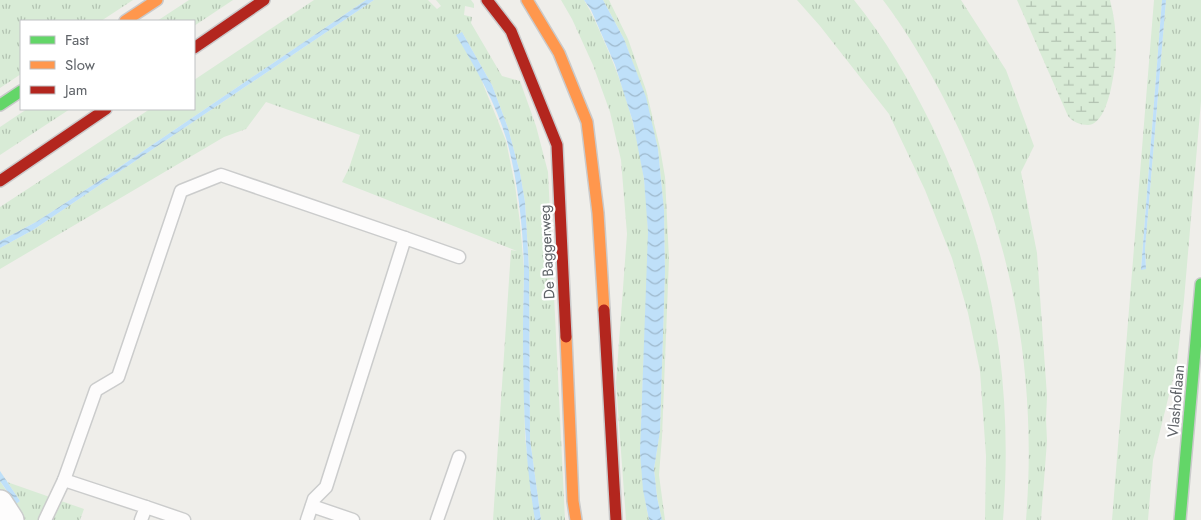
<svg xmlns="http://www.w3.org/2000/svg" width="1201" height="520" font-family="Jost,sans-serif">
	<defs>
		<pattern id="grass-tufts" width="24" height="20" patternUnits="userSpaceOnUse" patternTransform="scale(1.25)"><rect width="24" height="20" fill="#d8ebd6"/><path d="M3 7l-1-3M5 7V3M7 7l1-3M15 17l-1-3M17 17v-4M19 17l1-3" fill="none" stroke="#b2c2b1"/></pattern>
		<pattern id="wetland-marsh" width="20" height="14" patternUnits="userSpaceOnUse" patternTransform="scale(1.25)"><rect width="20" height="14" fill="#d8ebd6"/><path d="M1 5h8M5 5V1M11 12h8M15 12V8" fill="none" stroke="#b2c2b1"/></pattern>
		<pattern id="water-waves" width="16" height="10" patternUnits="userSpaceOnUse" patternTransform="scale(1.25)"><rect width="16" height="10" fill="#bfe0f9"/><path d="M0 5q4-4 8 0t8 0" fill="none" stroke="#9eb9cd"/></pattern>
	</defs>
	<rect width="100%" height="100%" fill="#efeeea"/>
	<g fill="url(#grass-tufts)">
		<path d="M0 0H133L101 21H21V74L0 88Z"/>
		<path d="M189 0H233L194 26V21H157Z"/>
		<path d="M314 0H366L96 183 36 222 0 241V207L150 109H194V80Z"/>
		<path d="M374 0H428L437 9 441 6 436 0H471L474 4V8L465 6 464 15 472 17 471 23 502 76 520 81 536 126 548 172 565 520H541L530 439 529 269 525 202 520 173 508 128 492 85 462 32 506 141 515 185 520 223 524 269 523 327 525 437 535 520H493L511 250 517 251 342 182 349 168 360 135 266 102 246 129 224 137 0 269V248L33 230Z"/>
		<path d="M561 0H584C592 13 598 27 604 41 631 101 647 166 648 232 649 279 645 326 643 373 641 422 638 471 649 520H626L616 383 627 234 621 160 610 112 593 65 572 19Z"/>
		<path d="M603 0H609L628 39 646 90 660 148 665 177 669 259 662 437 659 475 665 520H662L657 497 654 469 660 430 665 272 664 210 658 149 645 97 624 39Z"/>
		<path d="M797 0H854C885 38 910 81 932 126 992 251 1014 381 1003 520H985L986 456 980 371 968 313 952 258 925 190 889 114 820 26Z"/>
		<path d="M883 0H961L1006 70 1034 146 1021 172 1037 253 1047 396 1046 419 1047 441 1041 520H1026C1038 372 1011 225 941 93 924 61 905 29 883 0Z"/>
		<path d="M1154 0H1162L1141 269H1146L1145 249 1166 0H1201V101L1184 300 1177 362 1153 460 1148 520H1112Z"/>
		<path d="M27 109H70L0 155V127Z"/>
		<path d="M0 471 7 482 84 509 80 520H20L0 491V481L15 504 20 501Z"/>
	</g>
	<path fill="url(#wetland-marsh)" d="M1017 0H1110C1114 15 1116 30 1116 46 1116 63 1110 124 1088 125 1080 125 1073 122 1068 116Z"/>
	<g fill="url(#water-waves)">
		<path d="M366 0H374L33 230 0 248V241L36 222 96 183Z"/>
		<path d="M584 0H603L624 39 646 97 658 149 664 210 665 272 660 431 654 469 657 497 662 520H649L643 490 640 452 648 232 644 179 633 122 615 65 591 10Z"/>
		<path d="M1162 0H1166L1145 249 1146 269 1141 270Z"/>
		<path d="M462 32 492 85 508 128 520 173 525 202 529 269 530 439 541 520H535C524 456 523 391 523 327 523 308 524 288 524 269 523 227 518 182 507 141 496 103 476 69 456 35Z"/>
		<path d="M0 471 20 501 16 504 0 481Z"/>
	</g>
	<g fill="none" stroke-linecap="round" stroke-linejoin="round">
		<defs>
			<g id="lane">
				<path d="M64 480 96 390 118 377 181 191 221 175 405 238"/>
				<path d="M312 506 353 520"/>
				<path d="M146 507 184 520"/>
				<path d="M45 520 64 480 146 507 141 520"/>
				<path d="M307 520 314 499 326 487 405 238 459 257"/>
				<path d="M437 520 459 457"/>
			</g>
			<path id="street" d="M0 503 11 520"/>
			<g id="fast">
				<path d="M0 105 21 91"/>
				<path d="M1180 520 1201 284"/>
			</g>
			<g id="slow">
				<path d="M527 0 559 53 587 122 598 213 604 310"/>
				<path d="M125 21 157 0"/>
				<path d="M566 337 573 501 576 520"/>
			</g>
			<g id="jam">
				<path d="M487 0 511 31 557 145 566 337"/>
				<path d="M194 48 264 0"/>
				<path d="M0 181 106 109"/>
				<path d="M604 310 616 520"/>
			</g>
		</defs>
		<use href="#lane" stroke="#cbcccc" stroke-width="15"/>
		<use href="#street" stroke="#cbcccc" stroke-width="28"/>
		<use href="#fast" stroke="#cacacb" stroke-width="14"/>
		<use href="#slow" stroke="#cacacb" stroke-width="14"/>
		<use href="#jam" stroke="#cacacb" stroke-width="14"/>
		<use href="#lane" stroke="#fdfcfc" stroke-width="12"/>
		<use href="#street" stroke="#fdfcfc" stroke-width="25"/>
		<use href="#fast" stroke="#63d668" stroke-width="11"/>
		<use href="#slow" stroke="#ff974d" stroke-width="11"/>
		<use href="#jam" stroke="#b3261e" stroke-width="11"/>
	</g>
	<g text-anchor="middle" stroke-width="4.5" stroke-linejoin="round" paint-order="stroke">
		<g font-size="15" fill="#5f6368" stroke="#fff">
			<text transform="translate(547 252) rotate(-93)" y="5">De Baggerweg</text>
			<text transform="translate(1176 401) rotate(-85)" y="5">Vlashoflaan</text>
		</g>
	</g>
	<rect x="20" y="20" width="175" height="90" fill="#ffffff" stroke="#bfc1c3"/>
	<rect x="30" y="36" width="25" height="8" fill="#63d668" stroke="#bfc1c3"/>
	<text x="65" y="45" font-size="15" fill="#5f6368">Fast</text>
	<rect x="30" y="61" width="25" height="8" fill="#ff974d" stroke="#bfc1c3"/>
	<text x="65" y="70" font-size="15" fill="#5f6368">Slow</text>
	<rect x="30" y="86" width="25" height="8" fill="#b3261e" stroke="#bfc1c3"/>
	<text x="65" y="95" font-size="15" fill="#5f6368">Jam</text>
</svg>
